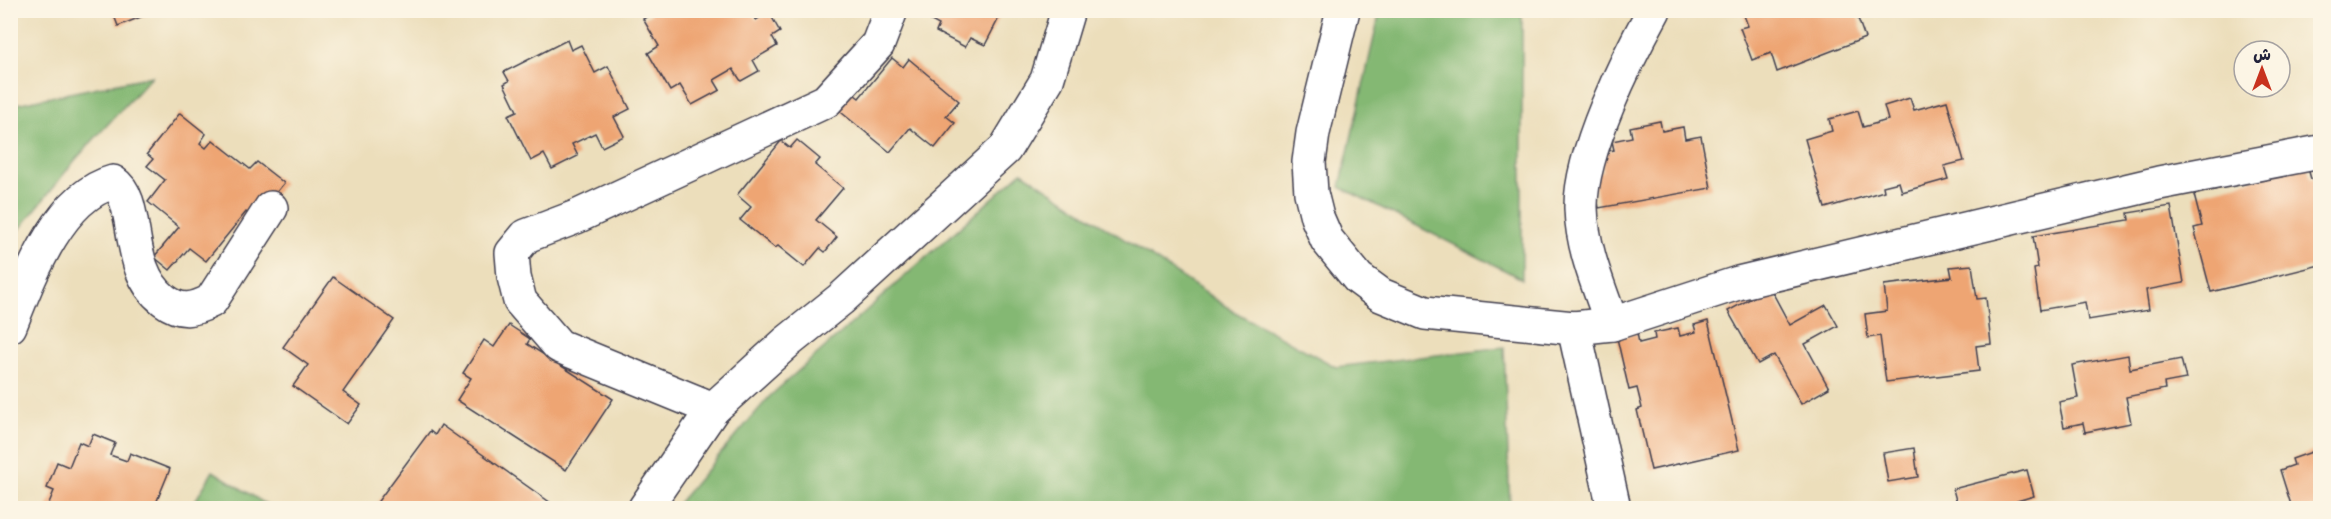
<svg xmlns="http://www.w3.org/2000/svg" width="2331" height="519" font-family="'Comic Neue','Playpen Sans Arabic',sans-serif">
	<rect width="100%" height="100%" fill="#fcf5e5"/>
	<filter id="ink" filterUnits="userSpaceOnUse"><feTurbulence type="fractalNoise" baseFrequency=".0167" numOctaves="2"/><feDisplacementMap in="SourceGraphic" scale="12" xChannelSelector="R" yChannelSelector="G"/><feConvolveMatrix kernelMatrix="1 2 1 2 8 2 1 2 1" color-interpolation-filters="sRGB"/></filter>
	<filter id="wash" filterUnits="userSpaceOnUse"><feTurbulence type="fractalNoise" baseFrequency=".008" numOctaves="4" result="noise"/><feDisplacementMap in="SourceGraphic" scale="24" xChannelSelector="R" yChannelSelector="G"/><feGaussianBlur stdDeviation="1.35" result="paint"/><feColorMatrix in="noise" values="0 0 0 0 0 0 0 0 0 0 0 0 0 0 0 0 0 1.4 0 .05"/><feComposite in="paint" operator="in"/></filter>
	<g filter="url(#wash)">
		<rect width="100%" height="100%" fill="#ecdebb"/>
		<g fill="#84b873" stroke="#536d57" stroke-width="1.5">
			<path d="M1380 11H1522V279L1340 187Z"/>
			<path d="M152 76 76 159 11 240V105Z"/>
			<path d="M1022 172 1233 311 1336 367 1504 347 1510 508H674L770 396Z"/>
			<path d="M213 471 272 508H191Z"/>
		</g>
		<g id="blocks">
			<g fill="#eea573">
				<path d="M112 10H156V11L118 26Z"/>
				<path d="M649 10H751L756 20 769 12 780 32 772 37 777 46 753 60 759 71 741 81 733 69 714 80 720 90 692 105 680 85 670 91 648 53 659 46 643 19 651 14Z"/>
				<path d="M911 10H1003L985 45 970 38 965 47 936 32 939 25Z"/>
				<path d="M1742 10H1855L1865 38 1777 72 1771 53 1752 60 1740 28 1748 26Z"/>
				<path d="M567 40 571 50 581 45 595 73 608 66 630 109 614 117 624 136 602 147 595 133 572 144 578 156 552 169 544 154 531 161 508 115 517 111 504 84 509 81 504 72Z"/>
				<path d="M892 58 903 67 909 59 959 101 946 116 955 123 935 148 910 128 890 152 837 109 851 92 859 98Z"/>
				<path d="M1910 98 1914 110 1947 101 1964 161 1944 166 1948 179 1902 192 1899 182 1883 186 1884 191 1825 208 1805 139 1832 131 1829 119 1858 111 1863 127 1888 120 1884 106Z"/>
				<path d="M180 113 206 134 200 143 206 148 213 140 250 169 257 162 284 183 255 219 246 212 206 261 189 248 170 270 154 257 179 227 148 202 165 180 147 166 153 159 147 154Z"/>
				<path d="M1660 121 1662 131 1683 127 1685 139 1701 136 1711 188 1599 208 1593 173 1603 171 1600 152 1614 150 1612 141 1632 137 1630 127Z"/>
				<path d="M797 140 820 159 815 165 843 188 816 220 837 237 825 252 820 248 804 267 778 246 775 248 740 220 751 207 737 195 781 141 790 148Z"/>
				<path d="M2306 161 2311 179 2320 176V265L2211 292 2194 228 2202 226 2194 195 2242 183Z"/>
				<path d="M2171 206 2184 283 2146 290 2149 310 2088 320 2085 302 2040 310 2034 269 2038 268 2033 236 2129 220 2128 213Z"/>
				<path d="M1972 265 1977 299 1986 298 1991 344 1976 346 1979 371 1886 382 1880 336 1868 338 1865 314 1887 311 1884 285 1952 277 1950 267Z"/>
				<path d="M333 277 394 320 343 392 361 405 347 424 293 386 308 365 283 347Z"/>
				<path d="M1770 288 1790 325 1826 305 1838 326 1805 344 1829 388 1801 404 1774 355 1758 364 1728 311Z"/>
				<path d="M1708 321 1739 450 1651 470 1637 410 1642 408 1637 388 1629 390 1617 338 1637 333 1639 343 1655 339 1654 333 1678 328 1680 336 1696 332 1694 325Z"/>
				<path d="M509 325 530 339 527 344 613 399 566 470 457 400 471 378 463 373 484 340 494 347Z"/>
				<path d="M2128 355 2130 369 2181 359 2186 379 2164 383 2165 389 2126 397 2131 423 2085 432 2083 423 2064 427 2059 402 2078 398 2072 365Z"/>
				<path d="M441 425 558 508H373L430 431 435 435Z"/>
				<path d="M93 434 115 443 110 455 127 461 130 453 170 469 154 508H47L54 491 47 488 57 462 69 467 79 442 88 446Z"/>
				<path d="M1914 448 1918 477 1888 482 1883 453Z"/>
				<path d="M2320 449V508H2292L2280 470 2294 465 2292 459Z"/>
				<path d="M2027 470 2034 496 2017 501 2019 508H1958L1953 489Z"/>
			</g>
		</g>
	</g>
	<g filter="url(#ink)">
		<use href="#blocks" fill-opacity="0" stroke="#403e4e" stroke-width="1.5"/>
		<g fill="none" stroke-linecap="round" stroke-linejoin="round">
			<defs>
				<g id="minor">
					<path d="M1343 10 1313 133 1309 162 1311 193 1317 217 1327 240 1358 278 1381 295 1425 313 1574 328 1612 324 1738 283 2159 183 2320 152"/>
					<path d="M1612 324C1599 287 1582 248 1581 208 1580 153 1627 59 1654 10"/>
					<path d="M10 326C29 278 58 197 113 182 142 201 122 268 164 300 181 313 193 310 211 301L271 208"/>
					<path d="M1574 328 1614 508"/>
					<path d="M713 409 559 346 520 301 514 277 512 253 526 236 576 217 826 101 878 44 891 10"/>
					<path d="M645 508 713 409 786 343 841 299 1005 149 1047 80 1068 10"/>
				</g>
			</defs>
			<use href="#minor" stroke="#403e4e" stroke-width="36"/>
			<use href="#minor" stroke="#fff" stroke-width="33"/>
		</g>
	</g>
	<rect width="2331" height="519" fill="none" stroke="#fcf5e5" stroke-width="36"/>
	<g transform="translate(2262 69)"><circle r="28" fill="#fcf5e5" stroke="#a5a1a1" stroke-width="1.5"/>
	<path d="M0-4.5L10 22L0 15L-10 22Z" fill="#c8321e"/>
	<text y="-9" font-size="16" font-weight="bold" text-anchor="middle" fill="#22223b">ش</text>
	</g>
</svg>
